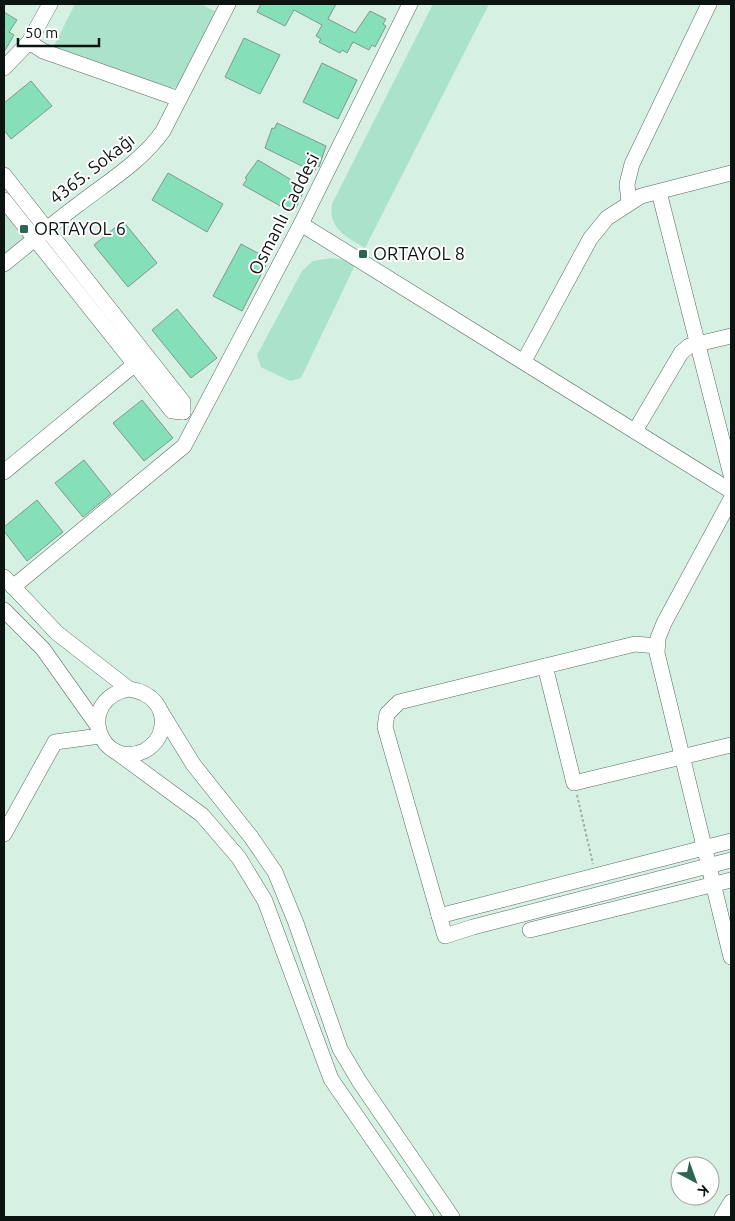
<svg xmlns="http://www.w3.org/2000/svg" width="735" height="1221" font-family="Ubuntu,sans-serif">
	<rect width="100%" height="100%" fill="#d7f0e4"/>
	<path fill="#c3e5d5" d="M4 207 35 247 4 273Z"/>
	<g fill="#aae3c9">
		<path d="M75 4H201L224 16 188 87 164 88 51 52Z"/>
		<path d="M433 4H489L365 248C347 237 328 229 332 204Z"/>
		<path d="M331 258 344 260 355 265 301 378 290 381 261 367 257 355 302 271 313 261Z"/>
	</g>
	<g fill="#85dfb9" stroke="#80988d">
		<path d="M261 4H336L328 19 355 33 370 11 386 19 383 24 386 26 375 47 372 45 369 50 353 42 347 53 342 50 340 53 319 42 321 39 316 36 322 25 294 10 285 26 257 12Z"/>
		<path d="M4 12 17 20 9 32 14 35 4 52Z"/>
		<path d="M244 38 280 55 260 94 225 77Z"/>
		<path d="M322 63 357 80 338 119 303 102Z"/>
		<path d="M31 81 52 106 11 139 4 130V103Z"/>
		<path d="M277 123 326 146 319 167 317 166 314 172 265 148 272 128 274 129Z"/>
		<path d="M258 160 305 188 296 208 294 206 291 212 243 185 247 179 245 178Z"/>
		<path d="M168 173 223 204 207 232 152 200Z"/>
		<path d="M123 221 157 263 128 287 94 245Z"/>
		<path d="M241 244 269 259 242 311 213 296Z"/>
		<path d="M177 309 217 358 191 378 152 330Z"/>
		<path d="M142 400 173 438 144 461 113 423Z"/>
		<path d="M84 460 111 494 83 517 55 483Z"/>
		<path d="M37 500 63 532 27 561 4 531V527Z"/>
	</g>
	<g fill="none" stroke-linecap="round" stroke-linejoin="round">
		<defs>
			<g id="minor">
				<path d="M29 42 43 51 179 99"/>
				<path d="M4 68 29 42 50 4"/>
				<path d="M4 175 183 402V412"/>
				<path d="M659 192 731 475"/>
				<path d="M4 200 172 411 183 412"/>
				<path d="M629 202 627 184 632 164 709 4"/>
				<path d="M301 224 731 491"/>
				<path d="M4 264C29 244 53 223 79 204 109 181 142 161 163 131L228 4"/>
				<path d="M524 361 590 239 607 218 641 196 731 173"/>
				<path d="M635 431 681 353 689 346 731 336"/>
				<path d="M4 472 135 364"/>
				<path d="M731 499 664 623 658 638 657 653 731 957"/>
				<path d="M4 577 57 633 129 689C151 692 167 708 161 731 159 739 152 747 144 751 100 771 74 700 129 689"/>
				<path d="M13 587 184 446 301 224 410 4"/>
				<path d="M4 610 43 649 97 725"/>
				<path d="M657 646 635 644 399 702 387 714 385 727 445 936 473 927 731 860"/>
				<path d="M545 666 574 783 731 745"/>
				<path d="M161 712 193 764 251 837 275 872 296 923 340 1049 359 1081 452 1217"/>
				<path d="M115 751 202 815 239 858 265 901 331 1079 426 1217"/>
				<path d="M4 834 55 742 100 736"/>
				<path d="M439 916 731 841"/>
				<path d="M530 930 731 880"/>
				<path d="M722 1217 731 1202"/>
			</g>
		</defs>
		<use href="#minor" stroke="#556c61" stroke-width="16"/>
		<path stroke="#9aaea4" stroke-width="2" stroke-dasharray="2.5 2.5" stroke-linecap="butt" d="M577 795 593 864"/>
		<use href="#minor" stroke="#fff" stroke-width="15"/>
	</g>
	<g fill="#2c6650" stroke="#fff" stroke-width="2">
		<rect x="19" y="224" width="10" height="10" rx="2.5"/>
		<rect x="358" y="249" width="10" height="10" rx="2.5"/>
	</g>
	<g text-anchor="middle" stroke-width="4" stroke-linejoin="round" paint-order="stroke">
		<g font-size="18" fill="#0b1410" stroke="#fff">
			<text transform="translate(92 169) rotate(-38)" y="6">4365. Sokağı</text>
			<text transform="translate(284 214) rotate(-63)" y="6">Osmanlı Caddesi</text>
		</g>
		<g font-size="18" fill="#0b1410" stroke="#fff" text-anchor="start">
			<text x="34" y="235">ORTAYOL 6</text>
			<text x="373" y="260">ORTAYOL 8</text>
		</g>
	</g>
	<rect width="735" height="1221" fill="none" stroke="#0b1410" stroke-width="10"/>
	<g transform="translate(695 1181) rotate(139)"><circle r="24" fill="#ffffff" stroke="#9da19f"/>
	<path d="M0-4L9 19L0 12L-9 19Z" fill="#2c6650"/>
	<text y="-8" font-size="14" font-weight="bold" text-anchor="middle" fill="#0b1410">K</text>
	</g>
	<path d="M18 38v8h81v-8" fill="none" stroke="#0b1410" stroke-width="2.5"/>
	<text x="25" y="38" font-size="15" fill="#0b1410" stroke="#ffffff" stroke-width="4" paint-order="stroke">50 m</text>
</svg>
